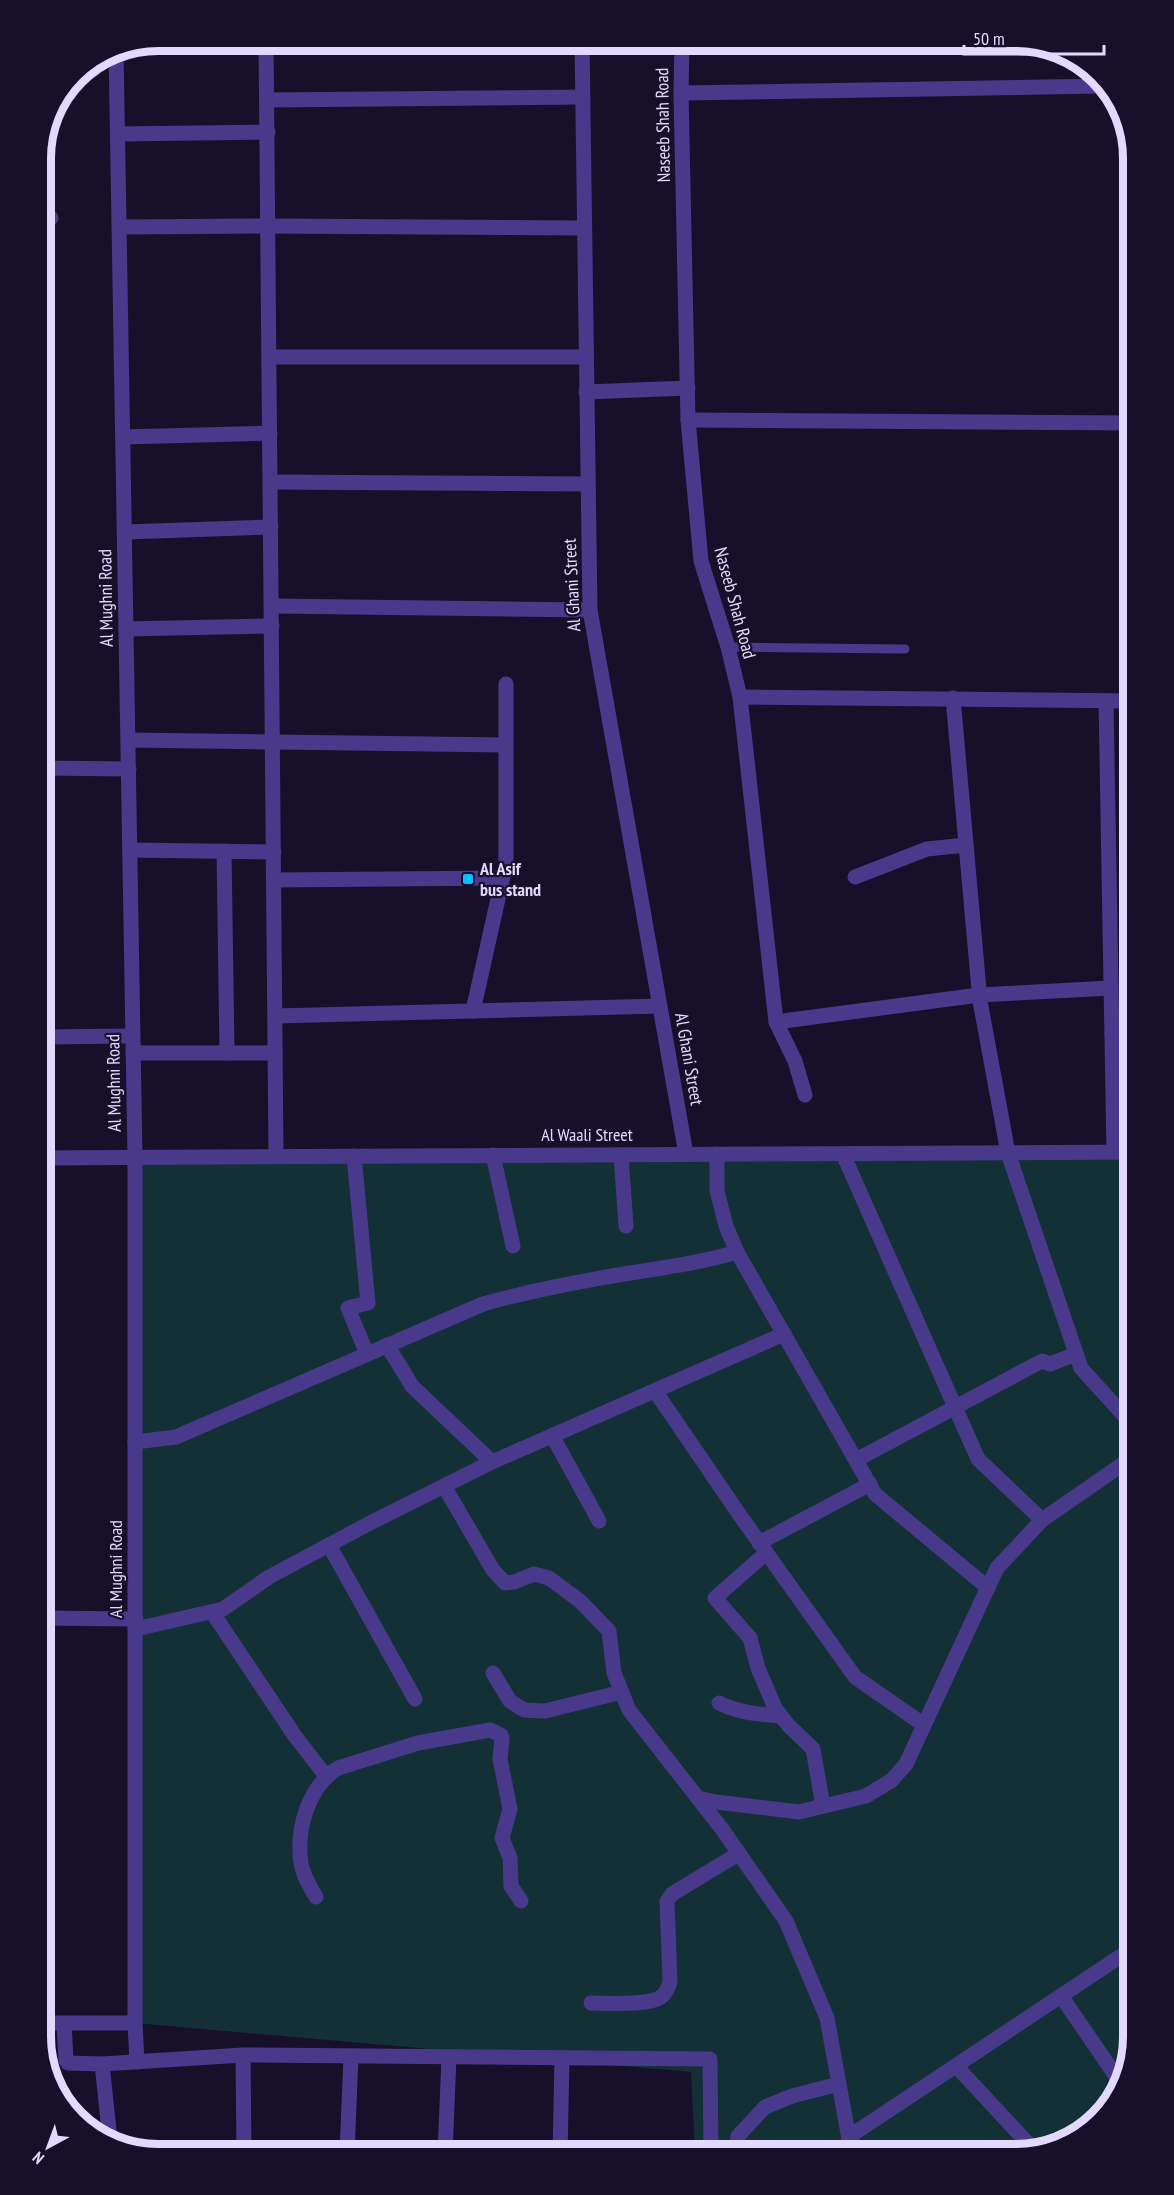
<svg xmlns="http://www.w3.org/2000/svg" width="1174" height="2195" font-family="'PT Sans Narrow',sans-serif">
	<rect width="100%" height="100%" fill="#18102a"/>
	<path fill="#123035" d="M1133 1152V2037L1113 2102 1061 2145 1016 2154H695L691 2072 135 2023V1157Z"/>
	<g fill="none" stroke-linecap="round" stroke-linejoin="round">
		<path stroke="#49398b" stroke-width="9" d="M728 647 905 649"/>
		<g stroke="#49398b" stroke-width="15">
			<path d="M266 41 276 1156"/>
			<path d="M582 41 590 610 686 1154"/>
			<path d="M682 41 681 93 688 420 701 561 728 647 740 697 776 1022 795 1061 805 1095"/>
			<path d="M681 93 1104 86"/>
			<path d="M268 100 583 97"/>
			<path d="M118 134 268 132"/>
			<path d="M41 218H51"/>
			<path d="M120 227 269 226 584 228"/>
			<path d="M270 357H586"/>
			<path d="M586 392 688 388"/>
			<path d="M688 420 1133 423"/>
			<path d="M123 437 270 433"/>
			<path d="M271 482 587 484"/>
			<path d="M125 532 271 527"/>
			<path d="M272 606 590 610"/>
			<path d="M126 629 272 626"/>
			<path d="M740 697 1133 701"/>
			<path d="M953 698 980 1001 1008 1153 1081 1368 1129 1421 1133 1435"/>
			<path d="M1106 701 1114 1152"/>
			<path d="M128 740 506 745"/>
			<path d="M41 768 129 769"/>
			<path d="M130 850 274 852"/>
			<path d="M224 851 227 1053"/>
			<path d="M855 877 927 849 966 845"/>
			<path d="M274 880 502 878"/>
			<path d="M473 1011 506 863V684"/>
			<path d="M275 1016 660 1006"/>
			<path d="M776 1022 979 995 1111 988"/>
			<path d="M1112 1034H1133"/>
			<path d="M41 1037 133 1036"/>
			<path d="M133 1053H275"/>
			<path d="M717 1154V1191L726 1226 737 1252 875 1494 987 1587"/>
			<path d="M843 1154 978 1459 1042 1520"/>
			<path d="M493 1155 513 1246"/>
			<path d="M621 1155 626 1226"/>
			<path d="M354 1156 368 1303 348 1308 367 1354"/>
			<path d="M387 1345 412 1386 492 1462"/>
			<path d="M655 1391 739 1514 855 1677 924 1725"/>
			<path d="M553 1437 599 1521"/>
			<path d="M135 1442 176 1437 483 1304C529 1291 576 1282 624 1274 662 1268 700 1263 737 1252"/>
			<path d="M856 1460 1042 1361 1050 1364 1076 1354"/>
			<path d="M444 1486 493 1570 505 1583 514 1582 534 1574 549 1578 580 1601 609 1631 614 1673 629 1710 722 1829 786 1921 827 2018 849 2139"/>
			<path d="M759 1543 870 1484"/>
			<path d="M329 1545 415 1699"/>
			<path d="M766 1553 715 1598 750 1638 758 1668 775 1708 788 1725 813 1749 823 1806"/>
			<path d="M212 1612 295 1736 326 1776"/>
			<path d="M41 1618 136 1619"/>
			<path d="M136 1629 223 1609 269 1577 372 1522 492 1462 784 1334"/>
			<path d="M493 1673 510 1701 524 1710 545 1711 622 1692"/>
			<path d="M719 1703C739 1713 759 1714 781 1716"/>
			<path d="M698 1798 716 1802 799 1812 866 1796 892 1780 906 1764 997 1568 1042 1520 1133 1457"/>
			<path d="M316 1897C310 1886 303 1876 301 1863 296 1829 308 1787 338 1768L418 1743 490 1730 501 1735 502 1739 500 1759 510 1809 502 1838 510 1858 511 1886 521 1901"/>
			<path d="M1061 1996 1120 2082"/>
			<path d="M591 2003C608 2003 648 2006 661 1997 666 1993 669 1987 670 1981L667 1901 672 1894 738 1854"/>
			<path d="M41 2023H135V1157L116 49"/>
			<path d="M64 2023 66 2060 68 2063 102 2064 110 2140"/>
			<path d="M135 2023 137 2062"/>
			<path d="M243 2055 244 2154"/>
			<path d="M102 2064 243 2055 710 2059 711 2154"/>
			<path d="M956 2066 1035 2151"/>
			<path d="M347 2154 351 2056"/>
			<path d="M445 2154 449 2057"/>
			<path d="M560 2154 562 2058"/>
			<path d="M736 2154 738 2136 765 2107 792 2096 839 2084"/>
			<path d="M848 2154 849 2139 856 2132 1133 1948"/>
		</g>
		<path stroke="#49398b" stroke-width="15" d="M41 1158 1133 1152"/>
	</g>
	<rect fill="#05bdff" stroke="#18102a" stroke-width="2" x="462" y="873" width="12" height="12" rx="3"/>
	<g text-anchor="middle" stroke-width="4.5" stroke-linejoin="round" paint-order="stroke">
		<g font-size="18" fill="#e3d9ff" stroke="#18102a">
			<text transform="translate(663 125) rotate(-91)" y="6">Naseeb Shah Road</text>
			<text transform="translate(572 585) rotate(-93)" y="6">Al Ghani Street</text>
			<text transform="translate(106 598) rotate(-91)" y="6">Al Mughni Road</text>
			<text transform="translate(735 603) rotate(75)" y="6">Naseeb Shah Road</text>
			<text transform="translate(689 1059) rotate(80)" y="6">Al Ghani Street</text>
			<text transform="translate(114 1083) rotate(-91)" y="6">Al Mughni Road</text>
			<text x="587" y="1141">Al Waali Street</text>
			<text transform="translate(116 1569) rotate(-90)" y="6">Al Mughni Road</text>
		</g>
		<g font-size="18" font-weight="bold" fill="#e3d9ff" stroke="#18102a" text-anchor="start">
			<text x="480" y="875">Al Asif<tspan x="480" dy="21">bus stand</tspan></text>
		</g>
	</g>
	<path d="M0 0H1174V2195H0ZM158 51H1016A107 107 0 0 1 1123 158V2037A107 107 0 0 1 1016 2144H158A107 107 0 0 1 51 2037V158A107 107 0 0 1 158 51Z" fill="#18102a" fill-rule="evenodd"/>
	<path fill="none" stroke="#e3d9ff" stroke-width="8" d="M158 51H1016A107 107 0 0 1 1123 158V2037A107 107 0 0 1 1016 2144H158A107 107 0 0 1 51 2037V158A107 107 0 0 1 158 51Z"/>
	<g transform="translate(48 2147) rotate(221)" stroke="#18102a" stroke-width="4.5" paint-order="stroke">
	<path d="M0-4.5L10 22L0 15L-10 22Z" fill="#e3d9ff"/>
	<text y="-9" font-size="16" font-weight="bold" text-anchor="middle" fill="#e3d9ff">N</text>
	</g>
	<path d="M964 45v9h140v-9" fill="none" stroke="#e3d9ff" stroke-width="3"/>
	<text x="973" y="45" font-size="18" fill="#e3d9ff" stroke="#18102a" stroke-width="4.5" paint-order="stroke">50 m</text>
</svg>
